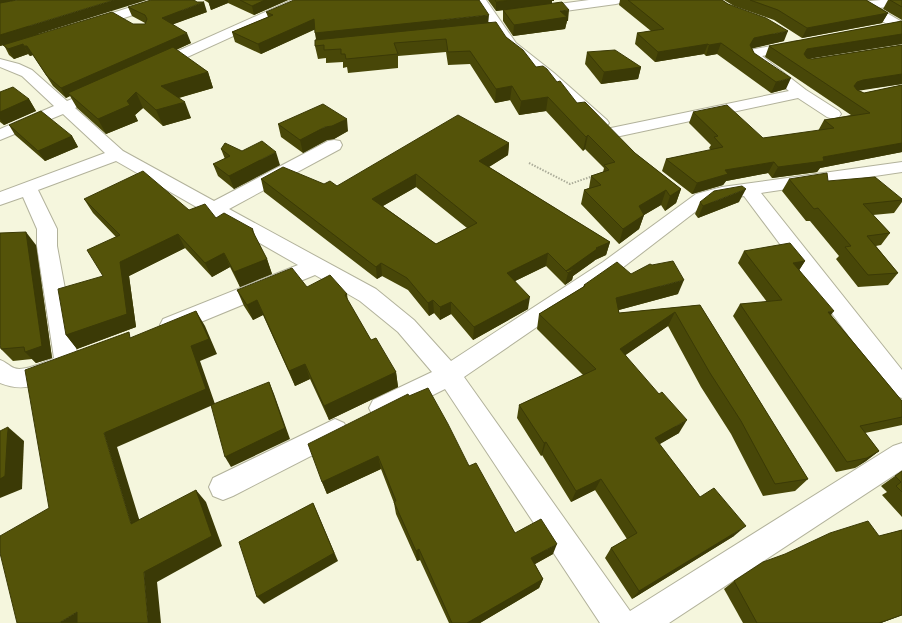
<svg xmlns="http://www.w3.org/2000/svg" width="902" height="623" font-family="Quicksand,sans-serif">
	<rect width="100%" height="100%" fill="#f5f6dd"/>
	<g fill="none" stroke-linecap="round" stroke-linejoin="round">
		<defs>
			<g id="street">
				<path d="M153 0H171L169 3 94 28H84L83 25 84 22Z"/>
				<path d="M292 0H308L306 3 161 69 156 70 151 69 149 66 151 63Z"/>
				<path d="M474 0H486L516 43 554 73 607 120 609 123 607 126 601 128 595 126 544 79 506 49Z"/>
				<path d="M589 0H622L620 3 616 4 536 15 532 14 530 11 532 8 536 7Z"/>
				<path d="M881 0H902V6L864 9 860 8 858 5 860 2Z"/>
				<path d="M797 41 802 42 804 45 802 48 762 56 806 90 839 111 841 114 839 117 833 119 827 117 798 98 611 138 605 136 603 133 605 130 611 128 789 91 747 56 750 50Z"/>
				<path d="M0 59 19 64 32 70 67 101 77 97 82 99 85 102 82 105 75 108 123 151 214 201 328 141 334 140 340 141 342 145 340 149 229 209 376 289 414 320 451 361 603 262 696 194 722 187 902 162V172L761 193 902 370V398L893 395 744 196 708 202 617 272 464 377 630 611 893 446 902 443V470L669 623H600L445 389 391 416 382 419 373 416 369 408 373 400 432 372 398 332 360 301 315 275 179 331 171 334 163 331 160 325 163 319 298 265 116 161 38 190 57 229V246L79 364 75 371 67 374 64 373 63 375C41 384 24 393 0 383V360C6 362 9 366 14 368 23 372 45 362 54 358L37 246V229L23 197 0 205V192L105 153 63 114 0 140V129L54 106 22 76 0 67Z"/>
				<path d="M335 419 344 423 348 431 344 439 233 496 223 500 213 496 209 487 213 478Z"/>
			</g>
			<path id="secondary" d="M850 0H865L902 22V31L897 30 852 3Z"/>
		</defs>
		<use href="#street" stroke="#b2b29b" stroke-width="2"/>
		<use href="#secondary" stroke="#b2b29b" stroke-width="2"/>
		<path stroke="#abac99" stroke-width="2" stroke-dasharray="1.5 1.5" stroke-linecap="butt" d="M529 163 570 184 593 176"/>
		<use href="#street" fill="#fff" fill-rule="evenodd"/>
		<use href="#secondary" fill="#fff" fill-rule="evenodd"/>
	</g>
	<g fill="#484708" fill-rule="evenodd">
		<path d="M0 0 38 34 133 24H145V23L132 16 128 7 207 12 173 24 191 43 176 50 208 72 213 88 179 98 191 118 163 126 143 108 135 115 138 121 106 134 77 108 70 96 66 98 53 86 33 55 30 56 28 54 14 59 9 55 4 45 0 46Z"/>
		<path d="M204 0H288L254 15 228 3 211 10 209 3Z"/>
		<path d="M488 0H554V1H552V4L568 21H567L565 29 513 36 503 21V10L496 11Z"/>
		<path d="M620 0H722L784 41 752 48 754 53 786 89 771 93 717 54 706 56 704 54 655 62 635 44 637 33 651 31 619 5Z"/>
		<path d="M724 0H866L888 13 882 23 802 38 774 20 734 6Z"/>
		<path d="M888 0H902V20L883 9Z"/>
		<path d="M266 12 489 22 506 37 536 67 557 82 577 103 635 153 681 189 676 203 665 211 661 205 644 215 639 229 619 244 581 204 584 190 589 188 591 176 603 172 604 168 585 149 583 151 546 111 519 115 510 100 495 103 470 64 448 65 446 52 398 56V68L348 73 347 67 343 68V62L326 63V58L318 59 315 46 316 40 315 29 261 54 235 42 232 32 268 17Z"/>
		<path d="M902 21V44L809 58 812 59 902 45V84L858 90 864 93 902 85V152L820 168 817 172 772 178 768 173 726 181 723 185 692 194 662 171 666 159 711 150 709 148 711 145 689 123 693 112 763 138 818 131 824 120 851 115 765 57 769 46Z"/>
		<path d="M587 52 641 67 638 79 601 84 585 64Z"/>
		<path d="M0 92 29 99 36 111 4 125 0 122Z"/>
		<path d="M278 124 348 131 334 139 327 140 303 153 281 137Z"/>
		<path d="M9 125 72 136 78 147 45 161 15 135Z"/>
		<path d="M509 143 508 155 489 167 610 242 606 255 595 260 594 261 573 276 572 280 565 285 546 266 515 281 528 309 473 340 451 314 440 320 434 313 429 316 408 290 382 276 377 279 264 192 261 179 324 184 337 186ZM416 187 467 228 436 244 383 206Z"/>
		<path d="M221 149 280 165 234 189 218 176 213 164 225 159Z"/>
		<path d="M789 179 828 181 902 199V202L894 213 873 215 890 233 881 245 876 246 898 273 888 285 858 287 836 259 839 256 810 221H806L782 191Z"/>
		<path d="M84 199 189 210 216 218 253 229 256 239 267 259 272 274 240 287 230 267 212 277 185 248 129 276 136 327 77 349 66 335 103 276 116 237 93 213Z"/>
		<path d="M700 202H739L698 218 695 214Z"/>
		<path d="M36 245 52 358 36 363 32 359 13 361 1 349Z"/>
		<path d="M744 251 805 261 799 270 831 315 902 401V425L865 433 879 451 866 461 855 468 836 472 733 316 740 304 767 302 738 263Z"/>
		<path d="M631 274 678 294 619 310V313L700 305 808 479 795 491 763 496 731 434 701 387 668 326 625 355 679 433 659 444 700 497 734 536 632 599 605 558 611 548 627 539 595 490 571 502 542 455 541 456 517 418 519 405 583 375 537 329 539 314 583 287 584 285Z"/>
		<path d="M307 287 347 294 348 301 371 340 396 372 398 387 329 420 310 379 295 386 263 315 253 320 244 306 237 290Z"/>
		<path d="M409 396 469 466 515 533 553 554 535 564 543 579 539 588 480 623H449L420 560 417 561 396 514 394 503 381 469 327 494 322 482Z"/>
		<path d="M902 471V517L882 495 887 492 881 486Z"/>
		<path d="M902 530V615L881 623H743L724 589 734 581 879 536Z"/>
	</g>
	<g fill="#3b3a06">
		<path d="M0 0H17L0 4Z"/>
		<path d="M114 0H147L0 46V35Z"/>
		<path d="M209 0H228V3L211 10 208 1Z"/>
		<path d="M265 0H288L254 15 252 6Z"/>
		<path d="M511 0H554V1H552V4L496 11V2Z"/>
		<path d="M204 2 207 12 166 27 162 18Z"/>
		<path d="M569 10 568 21H567L565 29 513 36 514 25 560 11Z"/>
		<path d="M888 13 882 23 802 38 807 28Z"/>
		<path d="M489 15 488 25 317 43 315 33Z"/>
		<path d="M314 19 316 29 261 54 258 44Z"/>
		<path d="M788 31 784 41 750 49V45L754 38Z"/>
		<path d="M187 33 191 43 72 96 68 93 70 96 66 98 61 88Z"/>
		<path d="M902 34V44L802 60 799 65 807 49Z"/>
		<path d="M721 43 717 54 706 56 709 45Z"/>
		<path d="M23 44 28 54 14 59 8 49Z"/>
		<path d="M708 44 704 54 655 62 658 52Z"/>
		<path d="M24 46H27L33 55 30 56Z"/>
		<path d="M641 67 638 79 601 84 604 72Z"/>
		<path d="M208 72 213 88 167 101 161 86Z"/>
		<path d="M902 74V84L857 91 854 86 857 82 863 80Z"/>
		<path d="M791 78 786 89 771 93 776 82Z"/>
		<path d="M512 86 510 100 495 103 496 89Z"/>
		<path d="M136 92 143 108 135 115 138 121 106 134 98 119 127 101Z"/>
		<path d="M548 97 546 111 519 115 521 101Z"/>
		<path d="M29 99 36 111 4 125 0 119V112Z"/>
		<path d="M185 102 191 118 163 126 156 110Z"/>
		<path d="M347 119 348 131 334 139 327 140 303 153 300 140 325 127Z"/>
		<path d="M588 135 585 149 583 151 586 137Z"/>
		<path d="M72 136 78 147 45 161 38 151Z"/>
		<path d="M509 143 508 155 479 173V161Z"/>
		<path d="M902 143V152L820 168 817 172 772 178 778 167 823 157Z"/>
		<path d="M276 152 280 165 234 189 229 176Z"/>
		<path d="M774 162 768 173 726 181 723 185 692 194 697 183 725 170Z"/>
		<path d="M416 174V187L374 211 372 199Z"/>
		<path d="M681 189 676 203 665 211 670 196Z"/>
		<path d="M746 189 739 202 698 218 703 206Z"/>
		<path d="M666 190 661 205 644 215 639 229 619 244 623 229 639 206Z"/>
		<path d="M26 232 36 245 52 358 36 363 25 352Z"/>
		<path d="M178 234 185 248 129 276 136 327 77 349 66 335 120 262Z"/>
		<path d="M610 242 606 255 595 260 594 261 573 276 572 280 565 285 568 273 566 271 596 248Z"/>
		<path d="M224 253 230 267 212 277 205 263Z"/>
		<path d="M548 253 546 266 505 286 507 273Z"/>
		<path d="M267 259 272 274 240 287 234 272Z"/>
		<path d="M805 261 798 272 793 263Z"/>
		<path d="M381 263 382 276 377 279 376 267Z"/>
		<path d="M684 280 678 294 611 312 616 298Z"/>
		<path d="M530 297 528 309 473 340 474 327Z"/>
		<path d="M257 300 263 315 253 320 247 305Z"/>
		<path d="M433 300 434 313 429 316 428 303Z"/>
		<path d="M451 302V314L440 320V307Z"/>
		<path d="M196 311 205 326 217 354 200 361 215 404 117 447 144 535 131 524 104 433 191 346Z"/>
		<path d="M834 311 825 323 828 312Z"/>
		<path d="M675 312 668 326 614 363 620 349Z"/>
		<path d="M305 364 310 379 295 386 289 371Z"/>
		<path d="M396 372 398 387 329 420 324 406Z"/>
		<path d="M269 382 274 394 290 439 231 467 225 457Z"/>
		<path d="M687 420 679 433 648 451 655 438Z"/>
		<path d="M8 427 24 441 22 489 0 498V479Z"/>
		<path d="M546 442 542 455 541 456 544 443Z"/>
		<path d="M879 451 866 461 855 468 867 458Z"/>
		<path d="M378 456 381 469 327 494 322 482Z"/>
		<path d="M601 479 595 490 571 502 576 491Z"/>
		<path d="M196 490 206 502 222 546 157 582 161 623H148L144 572Z"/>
		<path d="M313 503 338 561 264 604 257 597Z"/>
		<path d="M746 526 734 536 632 599 639 591Z"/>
		<path d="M557 544 553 554 528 568 531 558Z"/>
		<path d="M419 549 420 560 417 561 416 551Z"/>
		<path d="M543 579 539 588 480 623H467Z"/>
		<path d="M77 612 89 623H59Z"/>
		<path d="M902 615 881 623H878Z"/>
	</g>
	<g fill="#545309" stroke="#3b3a06" fill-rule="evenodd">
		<path d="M17 0H114L0 35V3Z"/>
		<path d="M151 0H194L197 2H204L162 18 187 33 61 88 47 76 27 46H24L23 44 8 49 3 45 112 12 133 24H145L147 19 145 15 128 7Z"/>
		<path d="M240 0H265L252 6Z"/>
		<path d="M294 0H479L489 15 315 33 314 19 258 44 232 32 273 15 266 12Z"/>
		<path d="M495 0H511L496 2Z"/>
		<path d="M628 0H722L728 4 766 18 788 31 754 38 750 45 754 53 791 78 776 82 721 43 709 45 708 44 658 52 637 33 664 29Z"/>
		<path d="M750 0H866L888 13 807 28 778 10Z"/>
		<path d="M890 0H902V7Z"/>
		<path d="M562 2 569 10 560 11 567 17 514 25 503 10Z"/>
		<path d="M902 21V34L807 49 804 54 807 58 812 59 902 45V74L863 80 857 82 854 86 857 90 864 93 902 85V143L823 157 824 161 778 167 774 162 725 170 728 174 697 183 666 159 723 147 714 137 718 136 693 112 727 105 763 138 834 128 824 120 870 113 769 46Z"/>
		<path d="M496 22 506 37 523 50 536 67 543 66 547 69 557 82 560 81 577 103 585 102 635 153 681 189 670 196 666 190 639 206 644 215 623 229 584 190 601 185 591 176 609 170 604 165 615 162 588 135 586 137 548 97 521 101 512 86 496 89 470 51 448 52 446 39 394 43 398 54 346 59 345 54H341V49L324 50V45L315 46V40Z"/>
		<path d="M173 47 208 72 161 86 185 102 156 110 136 92 127 101 130 105 98 119 68 93Z"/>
		<path d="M615 50 641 67 604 72 587 52Z"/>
		<path d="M13 87 29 99 0 112V92Z"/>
		<path d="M323 104 347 119 332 126 325 127 300 140 278 124Z"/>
		<path d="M41 111 72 136 38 151 9 125Z"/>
		<path d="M458 115 509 143 479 161 610 242 596 248 597 249 566 271 575 268 568 273 548 253 507 273 530 297 474 327 451 302 440 307 433 300 428 303 407 278 381 263 376 267 261 179 283 167 324 184 330 181 337 186ZM416 174 477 223 436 244 372 199Z"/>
		<path d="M262 141 276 152 229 176 213 164 230 156 221 149 225 143 242 151Z"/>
		<path d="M143 171 189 210 205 204 216 218 224 213 253 229 252 230 267 259 234 272 224 253 205 263 178 234 120 262 127 314 66 335 58 289 103 276 87 250 120 235 84 199Z"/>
		<path d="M827 173 828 181 875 177 902 199V200L863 204 890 233 867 236 898 273 868 275 845 247 851 246 818 208 814 209 789 179Z"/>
		<path d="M742 186 746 189 703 206 700 202 714 191Z"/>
		<path d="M26 232 42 346 25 352 24 347 1 349 0 345V233Z"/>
		<path d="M790 243 805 261 793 263 834 311 828 312 902 401V417L860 426 879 451 867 458 847 462 740 304 782 300 744 251Z"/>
		<path d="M673 261 684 280 616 298 619 313 700 305 808 479 775 484 741 421 710 373 675 312 620 349 659 394 662 392 687 420 655 438 700 497 714 488 746 526 639 591 611 548 637 533 601 479 576 491 546 442 544 443 519 405 596 369 539 314 585 286 584 285 617 262 631 274 650 264 652 265Z"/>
		<path d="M292 268 307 287 330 275 347 294 345 295 371 340 376 338 396 372 324 406 305 364 289 371 257 300 247 305 237 290Z"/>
		<path d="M196 311 209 339 191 346 206 389 104 433 131 524 196 490 212 536 144 572 148 623H77V612L59 623H17L0 553V536L49 508 25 370 129 332 130 338Z"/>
		<path d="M269 382 285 428 225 457 211 405Z"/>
		<path d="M428 388 448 424 469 466 476 463 515 533 541 519 557 544 531 558 543 579 467 623H452L419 549 416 551 394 502 396 501 378 456 322 482 308 444 408 394 409 396Z"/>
		<path d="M8 427 5 476 0 479V431Z"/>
		<path d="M902 471V492L896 486 901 482 895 476Z"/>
		<path d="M313 503 334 553 257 597 239 542Z"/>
		<path d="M868 521 879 536 902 530V615L879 623H757L734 581 763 562 785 554 830 533Z"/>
	</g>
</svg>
